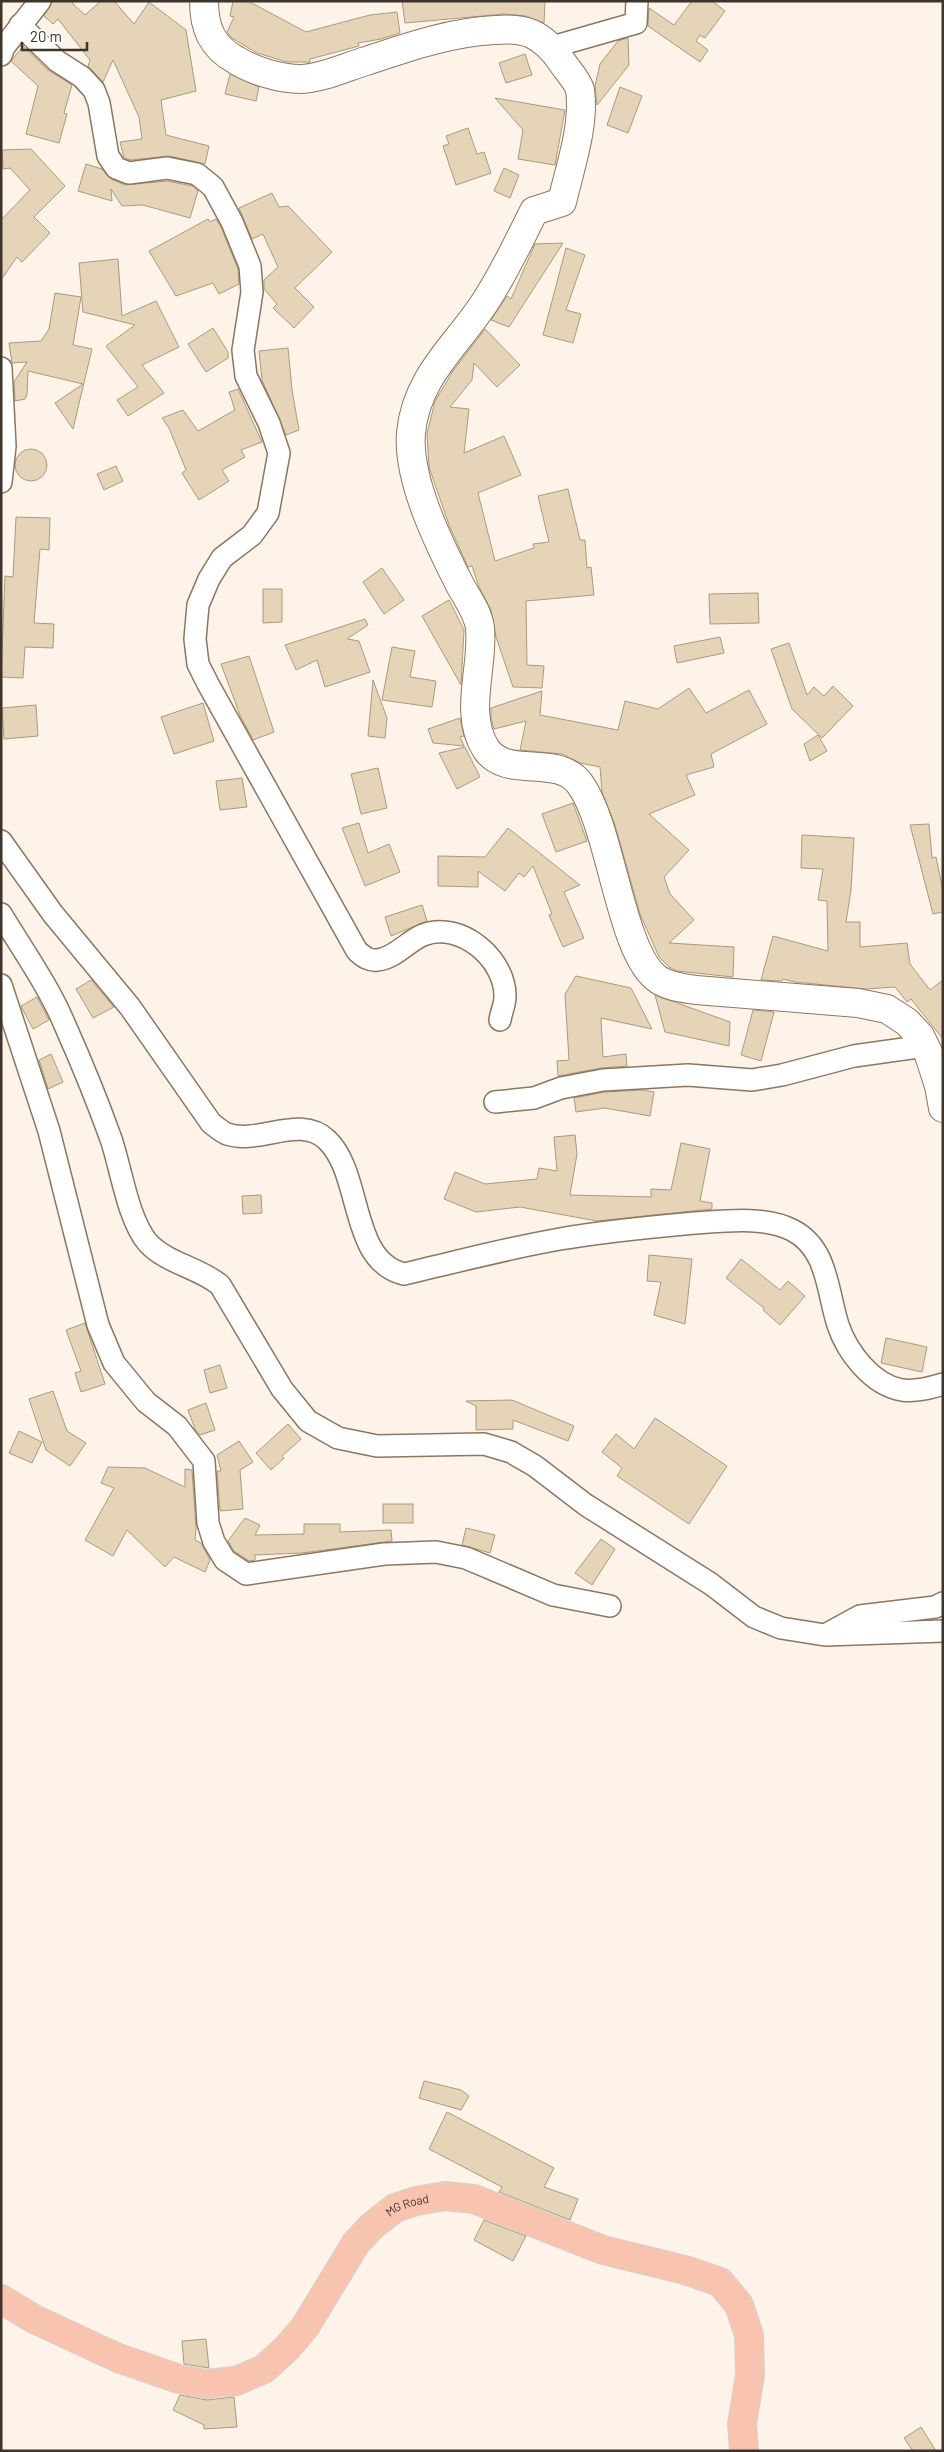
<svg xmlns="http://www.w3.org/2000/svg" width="944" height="2452" font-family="Barlow,sans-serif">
	<rect width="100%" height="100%" fill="#fef3e9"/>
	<g fill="#e5d4b7" stroke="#aa9a7d">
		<path d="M52 1H74L72 3 85 15 101 1H114L134 24 149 2 186 30 196 91 161 100 166 135 209 146 205 164 169 156 131 160 124 158 120 142 142 139 139 117 113 60 103 82 88 66 90 60 58 19 53 24 44 16Z"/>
		<path d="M233 1H248L306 32 370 15 397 12 400 33 381 39 358 43 359 46 310 59V62H287L257 53 232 38 227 32 234 17 230 16Z"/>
		<path d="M402 1H545L544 23 526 16 504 14 405 23Z"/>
		<path d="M692 1H712L725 11 705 38 700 35 696 41 708 50 700 62 648 26 649 8 674 25Z"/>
		<path d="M628 38 629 65 597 105 595 86 600 64 618 41Z"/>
		<path d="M23 46 48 70 72 85 64 113 67 114 59 143 26 134 38 86 11 61Z"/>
		<path d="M525 54 532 75 506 83 499 63Z"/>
		<path d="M230 74 259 87 256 101 225 94Z"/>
		<path d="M620 87 642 96 628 133 607 125Z"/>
		<path d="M495 98 565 110 555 165 518 159 523 130Z"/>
		<path d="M468 128 477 154 484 152 491 173 456 185 443 146 449 144 446 136Z"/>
		<path d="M31 149 65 186 34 217 50 233 22 262 17 257 1 280V220L30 190 10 168 3 169 2 150Z"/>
		<path d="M86 164 102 169 111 179 125 185 167 181 192 186 198 191 190 218 143 205 122 206 111 189 112 201 78 191Z"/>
		<path d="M504 168 519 175 510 198 494 191Z"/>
		<path d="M272 193 279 207 288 206 332 252 295 288 314 307 294 328 273 308 277 304 264 289V280L278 267 263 234 252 239 239 208Z"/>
		<path d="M208 219 210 222 216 219 221 227 238 269 239 284 219 294 213 283 176 296 149 251Z"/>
		<path d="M563 243 509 327 491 320 507 296 511 299 535 244Z"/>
		<path d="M566 248 585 255 566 310 581 314 573 343 543 335Z"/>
		<path d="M118 259 122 316 156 301 179 347 142 365 164 393 128 416 117 400 138 387 106 346 135 325 83 312 79 263Z"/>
		<path d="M55 293 81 297 73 345 92 349 73 429 55 403 83 384 28 371 27 395 25 399 15 401 14 382 27 362 12 363 9 343 41 341 49 329Z"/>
		<path d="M213 328 228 352V358L206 372 188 344Z"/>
		<path d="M485 329 520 365 497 387 474 363 472 380 450 407 469 409 464 453 504 436 521 475 478 493 495 561 534 548 533 544 549 542 538 496 568 489 580 540H585L587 568 591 567 594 595 526 601 527 665 544 666 542 688 513 687 496 637 491 610 479 587 472 566 468 567 449 525 429 467 427 434 435 401 453 371Z"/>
		<path d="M288 348 292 390 299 430 286 435 262 380 259 351Z"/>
		<path d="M238 389 262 442 241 450 245 457 222 470 229 481 199 500 182 473 186 470 169 428 162 418 183 410 198 431 235 410 229 392Z"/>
		<circle cx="31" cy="465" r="16"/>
		<path d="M116 466 123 481 104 490 97 474Z"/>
		<path d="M16 517 50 518 49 550 40 549 34 623 54 624 53 648 25 647 23 678 1 677 5 576 13 577Z"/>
		<path d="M382 568 404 600 384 614 363 582Z"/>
		<path d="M263 589H282V622L263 623Z"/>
		<path d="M758 593 759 623 710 624 709 594Z"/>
		<path d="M449 600 464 630 461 685 422 616Z"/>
		<path d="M365 619 368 625 347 639 359 641 370 672 325 687 317 660 296 670 285 645Z"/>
		<path d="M720 637 724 653 677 663 674 646Z"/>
		<path d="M789 643 807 695 814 687 824 696 833 686 853 706 822 738 792 709 771 649Z"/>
		<path d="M392 647 415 651 410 677 436 681 432 707 382 700Z"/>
		<path d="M249 656 274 732 253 740 240 715 221 664Z"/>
		<path d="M373 680 387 718 385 738 368 736Z"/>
		<path d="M689 688 706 713 749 690 767 724 711 754 714 767 686 775 695 795 649 814 689 850 664 877 670 894 694 920 669 943 734 947 733 977 677 971 669 967 659 957 640 914 615 825 602 792 600 767 580 763 562 754 520 750 526 721 494 729 491 718V708L542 691 540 715 618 730 625 701 658 709Z"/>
		<path d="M203 703 214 741 174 754 161 717Z"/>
		<path d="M36 705 38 736 4 739 2 708Z"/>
		<path d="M460 718 464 736 460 737 464 746 433 743 428 729Z"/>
		<path d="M818 735 827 751 810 761 804 744Z"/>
		<path d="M465 747 480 777 457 789 439 753Z"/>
		<path d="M378 768 387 808 361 814 351 774Z"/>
		<path d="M242 778 247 807 220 810 216 781Z"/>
		<path d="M573 803 587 841 556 852 542 814Z"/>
		<path d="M359 823 368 853 389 844 400 872 365 886 342 828Z"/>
		<path d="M929 824 932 858 936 857 943 891V912L933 914 910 825Z"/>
		<path d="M508 828 580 885 564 892 584 938 563 947 549 915 552 914 533 866 524 877 519 873 505 891 478 871V887L438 886V856L485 857Z"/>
		<path d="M802 835 854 838 851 890 846 922H860V947L907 943 910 964 930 990 943 980V1039L911 999 907 1002 895 987 866 989 795 982 783 979 782 981 761 980 773 936 828 951 827 901 818 900 823 869 801 868Z"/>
		<path d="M422 905 427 921 391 936 385 917Z"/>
		<path d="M576 976 631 988 652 1029 601 1018 603 1057 626 1054 627 1066 601 1068 558 1076 557 1061 569 1060 565 994Z"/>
		<path d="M91 980 114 1007 93 1018 76 989Z"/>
		<path d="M655 995 730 1022 729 1046 665 1032Z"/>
		<path d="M37 997 49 1020 33 1029 21 1006Z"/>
		<path d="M753 1010 774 1012 761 1061 741 1055Z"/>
		<path d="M51 1054 63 1082 48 1089 39 1060Z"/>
		<path d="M643 1090 654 1092 650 1116 605 1108 576 1112 574 1098 605 1092Z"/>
		<path d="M575 1135 577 1154 570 1195 651 1197V1189L671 1190 681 1143 710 1149 700 1201 712 1203V1209L597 1221 520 1207 476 1212 444 1199 455 1172 485 1184 537 1179 539 1168 557 1171 554 1137Z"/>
		<path d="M261 1195 262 1213 243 1214 242 1196Z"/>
		<path d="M649 1255 692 1259 685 1324 654 1315 661 1282 647 1281Z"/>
		<path d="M741 1259 780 1290 788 1281 805 1296 780 1325 763 1310 764 1308 726 1278Z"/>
		<path d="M85 1323 105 1384 81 1392 75 1373 81 1371 66 1330Z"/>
		<path d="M886 1338 927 1347 922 1372 881 1363Z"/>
		<path d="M220 1365 227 1388 210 1393 204 1370Z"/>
		<path d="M53 1391 67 1431 86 1443 70 1466 46 1450 29 1399Z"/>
		<path d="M512 1400 574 1426 568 1441 513 1420V1429L476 1430V1406L466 1401Z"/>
		<path d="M206 1403 215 1430 200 1435 195 1429 188 1410Z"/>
		<path d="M655 1418 727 1466 689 1524 617 1476 622 1468 602 1452 616 1434 634 1449Z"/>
		<path d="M288 1424 301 1439 282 1456 284 1458 271 1470 256 1453Z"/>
		<path d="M19 1431 42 1442 32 1463 9 1453Z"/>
		<path d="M239 1441 253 1462 240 1470 243 1509 220 1511 217 1471H221L217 1455Z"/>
		<path d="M108 1467 145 1468 185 1487V1469L192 1470 196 1528 195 1540 201 1543 210 1560 205 1572 174 1557 165 1567 127 1530 113 1556 85 1540 114 1488 101 1483Z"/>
		<rect x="383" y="1504" width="30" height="19"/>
		<path d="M245 1518 260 1525 255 1535 304 1534V1524H340V1532L391 1530 392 1541 302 1553 255 1555V1560L249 1561 234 1551 228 1541Z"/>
		<path d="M466 1528 495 1535 490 1553 462 1545Z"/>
		<path d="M601 1539 615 1549 592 1585 575 1573Z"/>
		<path d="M424 2081 461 2090 469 2096 461 2110 419 2098Z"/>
		<path d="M447 2112 554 2168 544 2187 578 2199 570 2220 499 2192 502 2187 429 2149Z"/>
		<path d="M484 2220 526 2236 513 2261 474 2240Z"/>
		<path d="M206 2339 209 2368 184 2364 182 2341Z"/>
		<path d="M180 2395 207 2400 234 2397 237 2427 204 2429V2425L173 2410Z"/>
		<path d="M921 2427 936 2451H913L904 2438Z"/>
	</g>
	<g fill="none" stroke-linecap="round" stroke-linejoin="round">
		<defs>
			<g id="street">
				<path d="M20 25 57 61 82 77 94 90 99 103 108 156 116 168 129 173 167 168 197 174 213 187 232 222 250 266 252 292 243 350 246 376 269 423 279 453 268 513 252 535 222 558 209 579 198 605 195 639 198 664 208 684 357 951C363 956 368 961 377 960 394 959 408 941 423 935 460 920 506 959 505 997 505 1004 501 1013 500 1020"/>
				<path d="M552 47 636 23 637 1"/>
				<path d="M1 55 4 47 40 1"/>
				<path d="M1 368 5 446 1 482"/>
				<path d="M1 841 53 914 130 1007 211 1123C216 1127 222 1132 227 1134 259 1145 300 1114 327 1140 363 1174 349 1261 404 1274 456 1262 508 1248 560 1239 605 1231 650 1227 695 1223 725 1221 765 1216 792 1230 828 1248 827 1291 838 1325 847 1352 872 1385 902 1390 916 1392 930 1388 943 1384"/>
				<path d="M1 914C21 947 49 987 64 1023 81 1061 97 1100 111 1139 121 1168 128 1220 148 1243 168 1264 198 1267 220 1285L282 1389 308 1421 338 1438 377 1446 484 1444 511 1452 535 1466 586 1505 711 1584 754 1617 781 1628 825 1635 943 1631"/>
				<path d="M1 985 49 1131 98 1325 114 1363 146 1402 177 1426 204 1461 208 1523 214 1542 225 1560 246 1574 384 1554 436 1552 466 1558 553 1595 610 1606"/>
				<path d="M495 1102 534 1098 561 1088 603 1080 688 1075 752 1080 782 1075 854 1056 925 1046"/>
				<path d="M827 1634 860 1616 935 1607 943 1603"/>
			</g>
			<path id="secondary" d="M204 1C204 28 212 47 236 60 254 71 280 79 301 79 323 78 346 67 366 61 408 47 451 32 495 30 506 29 521 29 532 34 545 40 554 50 562 62 567 70 578 81 580 90 585 125 570 167 562 202L534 211C519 241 505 271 487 299 458 345 416 376 411 433 407 479 439 544 460 585 467 598 478 612 480 628 484 667 463 713 486 749 507 780 558 753 580 784 612 828 620 955 659 980 670 987 684 988 696 990L858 1003 887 1009 907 1022 920 1036 928 1052 939 1086 943 1108"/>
			<g id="primary">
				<path id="s1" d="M1 2299 34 2319 118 2358 179 2379 206 2384 236 2381 264 2369 286 2349 305 2327 356 2243 372 2226 395 2208 416 2201 445 2196 474 2199 603 2250 685 2270 720 2282 739 2305 749 2335 750 2375 742 2424 744 2451"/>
			</g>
		</defs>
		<use href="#street" stroke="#8e7560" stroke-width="24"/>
		<use href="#secondary" stroke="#8e7560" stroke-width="30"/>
		<use href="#primary" stroke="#d5d2d0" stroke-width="30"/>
		<use href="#street" stroke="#fff" stroke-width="21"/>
		<use href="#secondary" stroke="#fff" stroke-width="28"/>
		<use href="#primary" stroke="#f8c4b0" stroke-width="28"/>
	</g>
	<g text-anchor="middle" stroke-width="4.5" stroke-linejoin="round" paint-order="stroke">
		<g font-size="12" fill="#3f342b" stroke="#fff">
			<text dy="4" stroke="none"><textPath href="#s1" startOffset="506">MG Road</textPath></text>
		</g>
	</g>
	<rect width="944" height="2452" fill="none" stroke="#3f342b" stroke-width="5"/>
	<path d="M22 42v8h65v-8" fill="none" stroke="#3f342b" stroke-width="2.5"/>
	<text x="30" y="42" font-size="15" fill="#3f342b" stroke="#ffffff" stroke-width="4" paint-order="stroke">20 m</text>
</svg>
